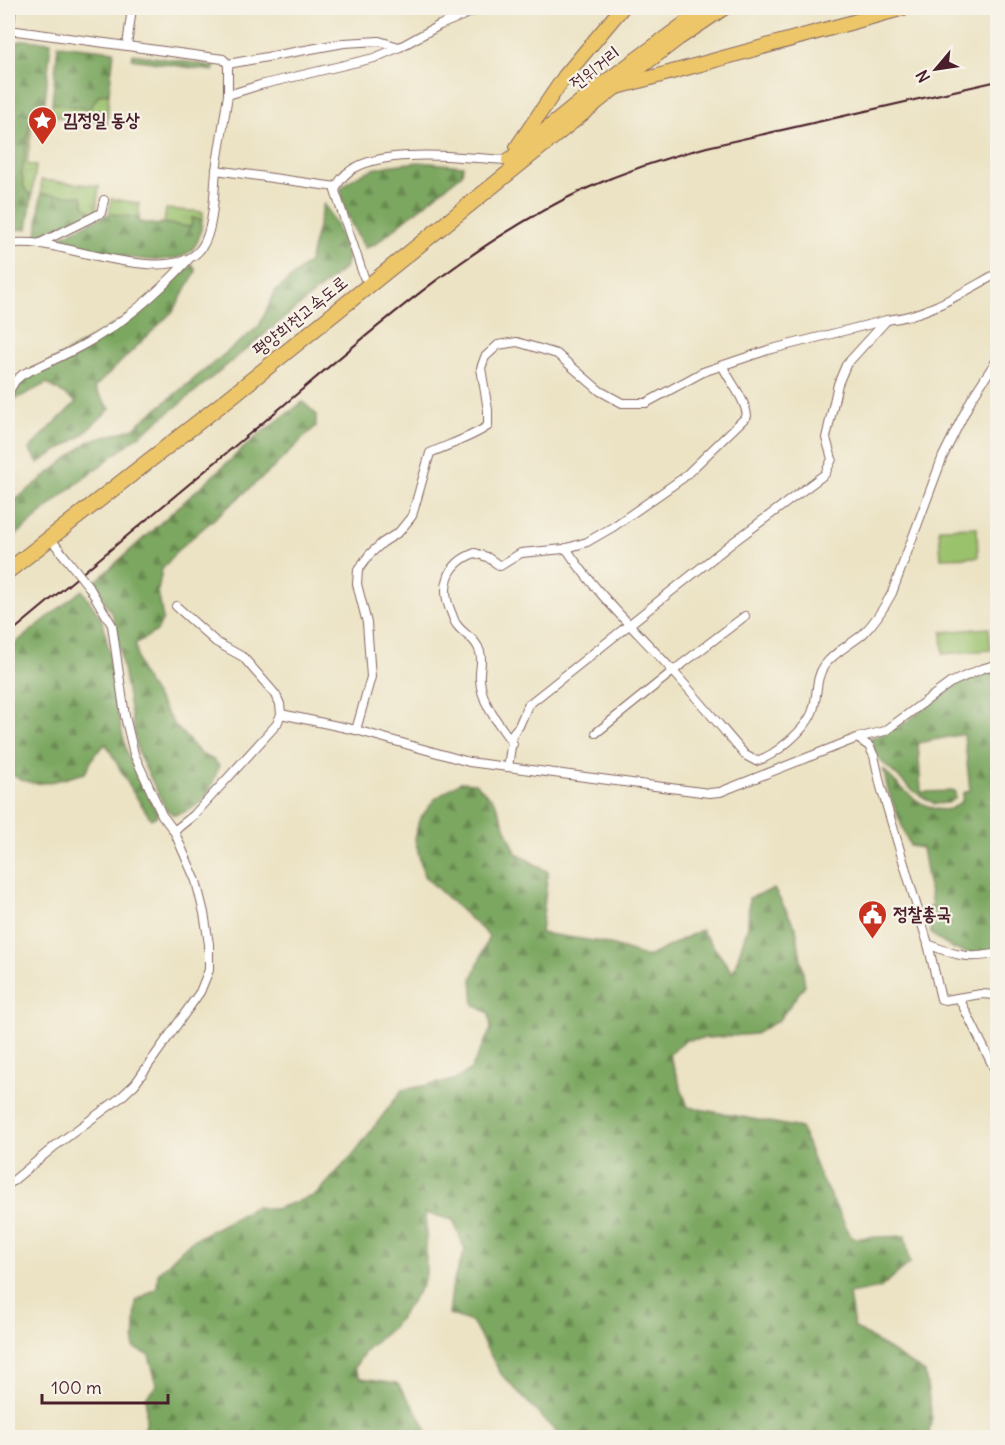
<svg xmlns="http://www.w3.org/2000/svg" width="1005" height="1445" font-family="Delius,'Poor Story',sans-serif">
	<defs>
		<pattern id="grass-tufts" width="24" height="20" patternUnits="userSpaceOnUse" patternTransform="scale(1.5)"><rect width="24" height="20" fill="#9ac16c"/><path d="M3 7l-1-3M5 7V3M7 7l1-3M15 17l-1-3M17 17v-4M19 17l1-3" fill="none" stroke="#86a55e"/></pattern>
		<pattern id="forest-firs" width="22" height="20" patternUnits="userSpaceOnUse" patternTransform="scale(1.5)"><rect width="22" height="20" fill="#7ba760"/><path d="M5 1l3.5 6h-7zM16 11l3.5 6h-7z" fill="#67874f"/></pattern>
	</defs>
	<rect width="100%" height="100%" fill="#f7f3e8"/>
	<filter id="ink" filterUnits="userSpaceOnUse"><feTurbulence type="fractalNoise" baseFrequency=".0167" numOctaves="2"/><feDisplacementMap in="SourceGraphic" scale="12" xChannelSelector="R" yChannelSelector="G"/><feConvolveMatrix kernelMatrix="1 2 1 2 8 2 1 2 1" color-interpolation-filters="sRGB"/></filter>
	<filter id="wash" filterUnits="userSpaceOnUse"><feTurbulence type="fractalNoise" baseFrequency=".008" numOctaves="4" result="noise"/><feDisplacementMap in="SourceGraphic" scale="24" xChannelSelector="R" yChannelSelector="G"/><feGaussianBlur stdDeviation="1.35" result="paint"/><feColorMatrix in="noise" values="0 0 0 0 0 0 0 0 0 0 0 0 0 0 0 0 0 1.4 0 .05"/><feComposite in="paint" operator="in"/></filter>
	<g filter="url(#wash)">
		<rect width="100%" height="100%" fill="#ece3c4"/>
		<g fill="url(#grass-tufts)" stroke="#72704c" stroke-width="1.5">
			<path d="M109 93 107 123 50 116 52 103 89 109 99 95Z"/>
			<path d="M45 100 43 127 32 126 27 164 36 166 32 196 24 188 22 173 31 114 38 103Z"/>
			<path d="M41 180 99 186 96 211 89 214 90 210 84 206 82 196 41 194Z"/>
			<path d="M111 199 139 203V218L109 214Z"/>
			<path d="M166 209 203 212 202 220 192 218 191 227 164 223Z"/>
		</g>
		<g fill="url(#forest-firs)" stroke="#626346" stroke-width="1.5">
			<path d="M23 40 51 42 45 100 38 103 31 114 22 173 24 188 32 196 27 229 8 230V103L13 44Z"/>
			<path d="M58 45 114 51 109 93 99 95 89 109 52 103Z"/>
			<path d="M133 54 215 66 213 71 132 59Z"/>
			<path d="M419 162 463 166 462 174 374 245 365 248C354 231 342 209 341 189 362 166 390 165 419 162Z"/>
			<path d="M41 194 82 196 84 206 90 210 89 214 37 235Z"/>
			<path d="M324 203 336 225 348 258 345 268 176 407 64 494 8 542V506L88 442 132 429 259 326 275 292 309 262Z"/>
			<path d="M113 214 139 218V222L159 225 160 223 191 227 192 218 202 220C201 232 199 245 188 253 162 271 92 249 61 243L56 239 105 215Z"/>
			<path d="M192 265 196 271 174 310 94 388 110 409 80 437 38 463 29 449 76 402 47 383 12 401 23 378 143 308Z"/>
			<path d="M303 402 316 414V426L271 470 179 549 162 569 158 591 163 619 157 631 136 643 137 658 141 673 173 723 201 754 214 760 219 766C209 794 205 807 174 815L166 809 138 753 116 629 113 616 94 583 258 435Z"/>
			<path d="M82 590 102 620 108 646 115 702 127 754 158 815 151 819 133 792 106 744 95 754 85 773C57 780 32 793 8 771V649Z"/>
			<path d="M997 670V949L973 954 954 949 940 941 931 933 927 908 932 906 922 848 910 846 888 790 883 769C897 785 925 815 950 809 954 808 958 803 962 801L963 793 970 790 964 734 918 743 921 792 955 791V798L948 803 935 804 913 791 879 759 870 738C903 731 926 704 954 687 966 679 983 675 997 670Z"/>
			<path d="M460 782 475 783 495 802 516 853 548 872 541 933 601 942 648 957 701 930 733 973 748 926 749 898 774 889 796 928 805 985 779 1020 755 1034 686 1040 669 1055 688 1107 801 1128 817 1170 852 1238 905 1236 910 1263 880 1288 849 1294 854 1327 925 1373 932 1417 928 1437H561L501 1374 472 1322 449 1314 453 1282 465 1250 453 1220 426 1213V1274L422 1286 394 1326 366 1350 354 1368 361 1378 397 1383 419 1415 430 1437H136L146 1426V1397L157 1385 149 1355 134 1348 136 1301 157 1288 158 1273 191 1241 255 1207 275 1209 316 1195 355 1152 402 1090 455 1080 471 1069 491 1029 489 1013 474 1005 472 979 489 936 424 876 415 839 419 820 435 799Z"/>
		</g>
		<g fill="#9ac16c" stroke="#72704c" stroke-width="1.5">
			<path d="M977 527 978 557 941 558 939 528Z"/>
			<path d="M989 628 991 650 943 654 942 632Z"/>
		</g>
	</g>
	<g filter="url(#ink)">
		<g fill="none" stroke-linecap="round" stroke-linejoin="round">
			<defs>
				<g id="minor">
					<path d="M9 30 223 59 228 64V95L216 170"/>
					<path d="M8 41 12 8"/>
					<path d="M127 46 132 8"/>
					<path d="M228 64 344 43 379 41 399 47"/>
					<path d="M228 95 260 85 374 58 400 47 440 25 481 8"/>
					<path d="M8 243C18 243 29 242 40 244 78 248 176 286 202 247 214 230 214 191 216 170L336 187"/>
					<path d="M40 243 101 213 104 200"/>
					<path d="M364 277 335 191C350 139 467 159 509 160"/>
					<path d="M8 393 15 381 23 374C43 365 63 356 83 345 122 324 158 293 188 260"/>
					<path d="M49 537 66 558"/>
					<path d="M566 548C595 593 636 630 672 670 697 698 721 727 745 755L756 761C775 756 807 729 813 710 818 695 815 679 824 666 835 651 850 645 863 634 875 622 884 608 892 593L943 456 972 398 998 358"/>
					<path d="M281 714 356 730 469 762 709 793 720 792 857 738 885 731 950 683 981 669 998 664"/>
					<path d="M356 730 371 677 367 623 357 584 358 570 369 555 382 543 399 532 412 516 430 453C450 444 470 438 488 426V410L481 368 485 357 498 345 517 342 557 354 600 391 622 403H646L703 372 768 350 887 320C927 316 963 292 998 273"/>
					<path d="M596 733 673 671 745 616"/>
					<path d="M857 738 869 746 874 756 881 787 928 944 941 999 945 1000 981 994 995 995 998 997"/>
					<path d="M513 744C500 725 481 704 480 679 479 670 483 662 480 652 476 638 465 636 457 625 454 622 453 616 451 612 440 587 447 563 475 553L487 557 500 566 521 553 564 549 587 542 613 527 683 478 747 416C745 398 730 382 722 365"/>
					<path d="M508 767 513 733 519 726 528 705 732 543 825 474 832 459 826 438 838 384 846 365 887 320"/>
					<path d="M174 831 194 815 277 724 281 714 280 704 276 695 243 657 216 642 176 606"/>
					<path d="M928 944C954 955 969 960 998 953"/>
					<path d="M959 998 998 1076"/>
					<path d="M8 1185 55 1146 120 1098 135 1084 200 992 209 970V944L204 913 196 881 174 831 162 815 134 754 125 716 112 625 89 587"/>
				</g>
				<g id="primary">
					<path d="M620 83 679 38 724 8"/>
					<path d="M614 88 904 8"/>
					<path d="M517 147 565 76 622 8"/>
					<path d="M509 160 596 89 706 8"/>
				</g>
				<path id="motorway" d="M8 571 228 399 614 88"/>
			</defs>
			<use href="#minor" stroke="#836461" stroke-width="10"/>
			<use href="#primary" stroke="#836461" stroke-width="16"/>
			<use href="#motorway" stroke="#836461" stroke-width="17"/>
			<use href="#minor" stroke="#fff" stroke-width="8"/>
			<use href="#primary" stroke="#ecc669" stroke-width="14"/>
			<use href="#motorway" stroke="#ecc669" stroke-width="15"/>
			<path stroke="#4a1f2b" stroke-width="2" d="M8 635C96 562 184 488 272 415 369 333 467 245 583 190 623 172 664 158 707 147L998 81"/>
			<defs>
				<path id="minor-bridge" d="M66 558 89 587"/>
			</defs>
			<use href="#minor-bridge" stroke="#836461" stroke-width="10" stroke-linecap="butt"/>
			<use href="#minor-bridge" stroke="#fff" stroke-width="8"/>
		</g>
	</g>
	<defs>
		<symbol id="sight-pin" viewBox="-11 -11 22 30"><path d="M0 17L-7.5 6A9.5 9.5 0 1 1 7.5 6Z" fill="#c8321e" stroke="#f7f3e8"/><path d="M0-6L1.8-2.2L6-1.7L2.9 1.2L3.7 5.4L0 3.3L-3.7 5.4L-2.9 1.2L-6-1.7L-1.8-2.2Z" fill="#fff"/></symbol>
		<symbol id="civic-pin" viewBox="-11 -11 22 30"><path d="M0 17L-7.5 6A9.5 9.5 0 1 1 7.5 6Z" fill="#c8321e" stroke="#f7f3e8"/><path d="M-.6-6.5H3V-4.5H.6V-3L4-1V1h2V6H-6V1h2V-1L-.6-3ZM-1.2 2.5V6h2.4V2.5Z" fill="#fff"/></symbol>
	</defs>
	<g fill-rule="evenodd">
		<use href="#sight-pin" x="26" y="104" width="33" height="45"/>
		<use href="#civic-pin" x="856" y="898" width="33" height="45"/>
	</g>
	<g text-anchor="middle" stroke-width="4.5" stroke-linejoin="round" paint-order="stroke">
		<g font-size="18" fill="#4a1f2b" stroke="#f7f3e8">
			<text transform="translate(595 68) rotate(-38)" y="6">전위거리</text>
			<text transform="translate(300 316) rotate(-39)" y="6">평양희천고속도로</text>
		</g>
		<g font-size="18" font-weight="bold" fill="#4a1f2b" stroke="#f7f3e8" text-anchor="start">
			<text x="63" y="126">김정일 동상</text>
			<text x="893" y="920">정찰총국</text>
		</g>
	</g>
	<rect width="1005" height="1445" fill="none" stroke="#f7f3e8" stroke-width="30"/>
	<g transform="translate(936 69) rotate(241)" stroke="#f7f3e8" stroke-width="4.5" paint-order="stroke">
	<path d="M0-4.5L10 22L0 15L-10 22Z" fill="#4a1f2b"/>
	<text y="-9" font-size="16" font-weight="bold" text-anchor="middle" fill="#4a1f2b">N</text>
	</g>
	<path d="M42 1394v9h126v-9" fill="none" stroke="#4a1f2b" stroke-width="3"/>
	<text x="51" y="1394" font-size="18" fill="#4a1f2b" stroke="#f7f3e8" stroke-width="4.5" paint-order="stroke">100 m</text>
</svg>
